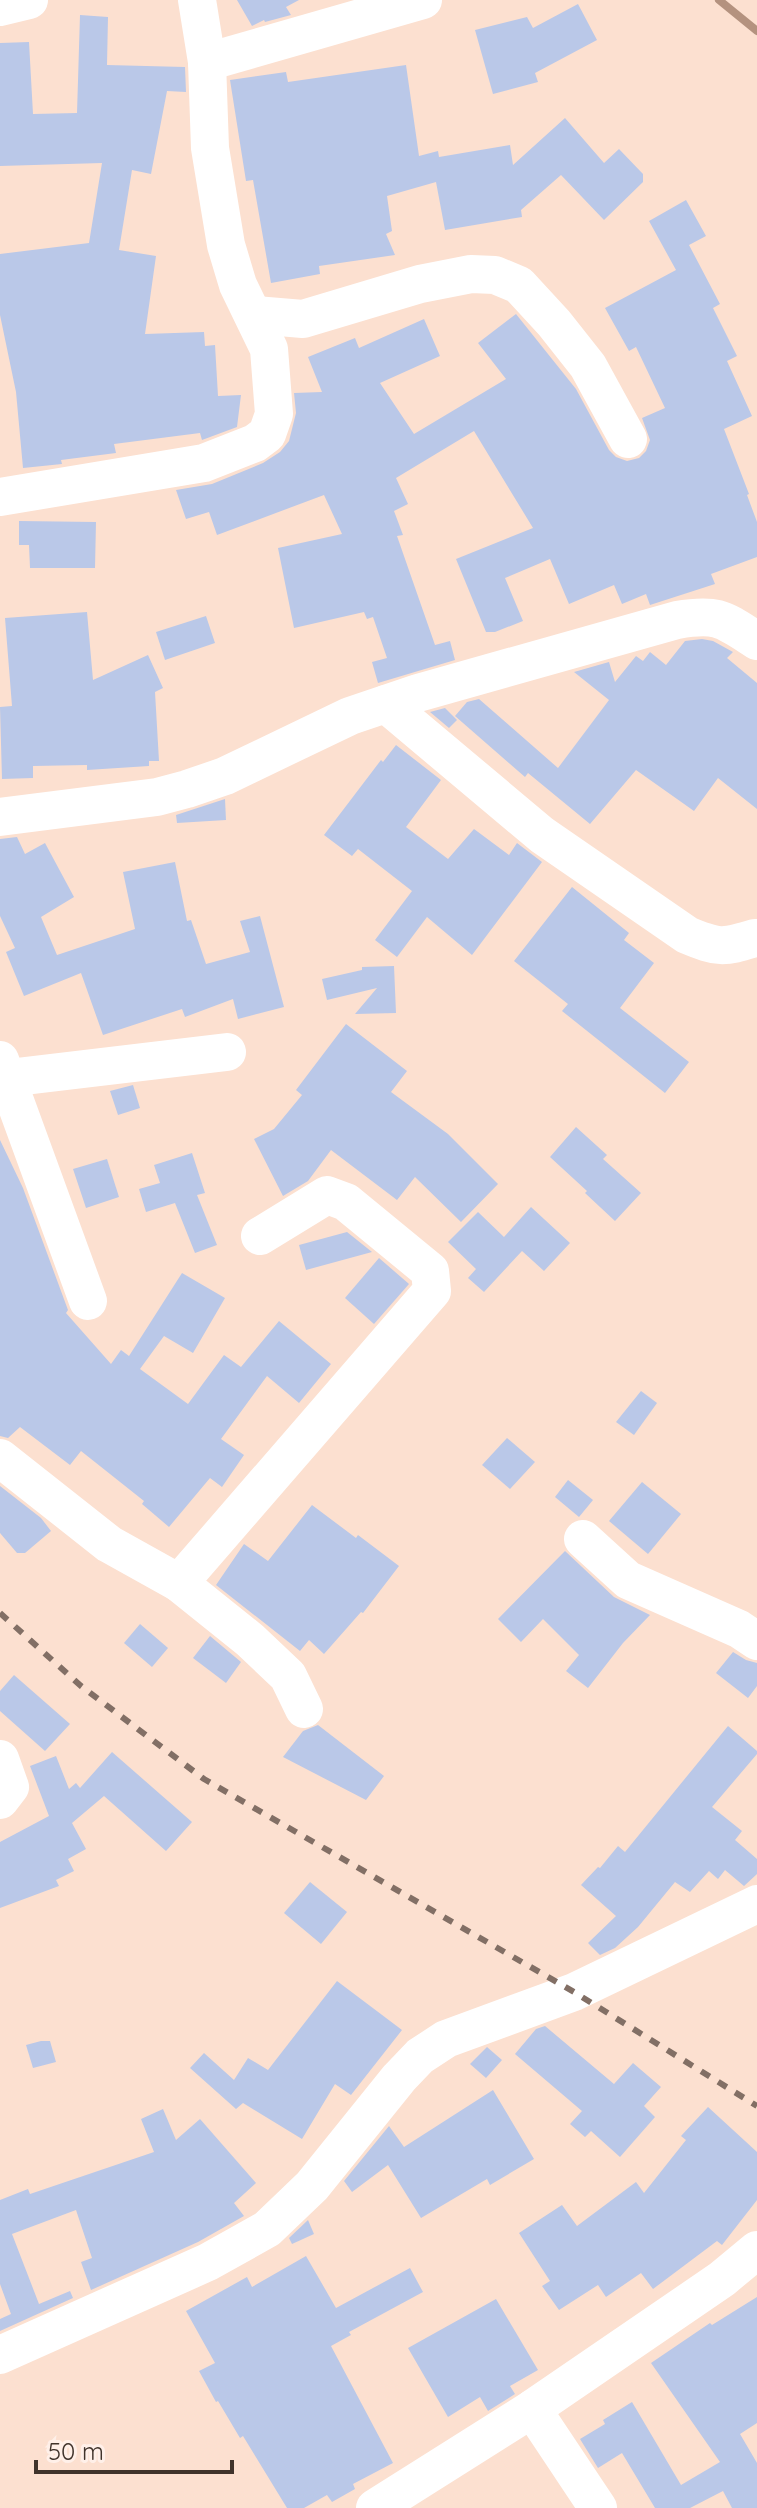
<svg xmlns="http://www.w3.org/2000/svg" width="757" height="2508" font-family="Quicksand,sans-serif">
	<rect width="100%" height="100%" fill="#fce0d0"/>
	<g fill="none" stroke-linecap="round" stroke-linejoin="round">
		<path stroke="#b4927f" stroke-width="8" d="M719 0 757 31"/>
	</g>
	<g fill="#bac8e8">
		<path d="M237 0H299L286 7 291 15 265 22 264 20 252 26Z"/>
		<path d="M578 4 597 40 535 73 538 82 493 94 475 30 527 17 533 28Z"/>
		<path d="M80 15 108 17 107 65 185 67 186 92 167 91 151 174 132 170 119 250 156 256 145 334 204 332 205 346 215 345 218 396 241 395 237 427 202 440 200 433 114 444 116 453 61 460 62 464 23 468 16 392 0 315V254L89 243 102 163 0 166V43L29 42 33 114 77 113Z"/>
		<path d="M406 65 419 156 438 151 439 157 510 145 513 165 565 118 604 163 619 149 643 174V182L604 220 561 175 521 210 522 217 445 230 436 182 387 196 392 231 386 234 395 255 319 266 320 274 271 283 253 180 246 181 230 80 286 72 288 82Z"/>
		<path d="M686 200 706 236 689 245 720 304 713 308 737 356 727 361 752 416 724 429 749 494 747 495 757 522V557L711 574 715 584 650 605 646 594 622 604 614 585 569 604 550 559 505 578 523 621 495 632H486L456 559 533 528 474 431 396 478 408 504 394 511 403 535 397 536 435 645 450 641 455 660 378 683 372 662 387 658 373 617 367 619 364 612 294 628 278 548 342 534 324 495 217 535 209 512 186 519 176 490 212 484 263 463 280 452 289 441 296 413 294 393 322 392 308 357 355 338 359 348 424 319 440 356 380 383 414 434 506 379 478 343 516 314 576 389 609 450 616 457 627 461 639 458 646 451 650 440 642 418 665 408 636 347 629 351 605 308 676 270 649 221Z"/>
		<path d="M19 521 96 522 95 568H30L29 545H19Z"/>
		<path d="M87 612 93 680 148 655 163 688 155 692 159 761H149V766L87 770V765L33 766V778L2 779 0 707 12 706 5 618Z"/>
		<path d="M206 616 215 643 165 660 156 632Z"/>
		<path d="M702 639 713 641 733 652 727 658 757 683V809L718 778 694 811 636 770 590 824 528 773 525 777 455 716 467 702 479 699 558 768 609 700 574 672 609 662 615 682 636 656 643 661 650 652 666 665 685 641Z"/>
		<path d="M445 708 457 720 449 728 430 712Z"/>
		<path d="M396 745 441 780 406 827 448 859 474 829 509 855 517 843 542 862 472 955 427 917 397 957 375 940 412 891 358 849 352 856 324 835 381 760 383 762Z"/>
		<path d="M225 799 226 820 177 823 176 815Z"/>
		<path d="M17 837 25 854 45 843 74 897 41 917 57 955 135 929 123 872 175 862 187 921 191 920 206 964 250 952 240 921 260 916 284 1007 238 1019 233 999 185 1017 182 1009 103 1035 81 973 24 996 6 952 15 948 0 916V839Z"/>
		<path d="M572 887 629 933 624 940 654 963 620 1008 689 1062 665 1093 562 1011 568 1004 514 961Z"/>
		<path d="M394 966 396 1013 355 1014 377 988 327 1000 322 979 362 970V967Z"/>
		<path d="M346 1024 407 1071 391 1092 448 1134 498 1184 461 1222 415 1177 397 1200 331 1150 308 1181 283 1196 254 1139 274 1129 302 1095 296 1090Z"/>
		<path d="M133 1085 140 1108 118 1115 110 1091Z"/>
		<path d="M576 1127 607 1155 603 1159 641 1193 615 1221 585 1193 587 1191 550 1157Z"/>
		<path d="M0 1140 23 1188 68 1310 66 1313 111 1364 121 1350 129 1356 182 1273 225 1298 193 1353 164 1336 140 1369 188 1404 224 1355 241 1367 279 1321 331 1364 299 1403 267 1376 221 1439 244 1455 222 1487 210 1478 169 1527 142 1504 144 1501 81 1451 70 1465 20 1427 8 1438 0 1436Z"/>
		<path d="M192 1153 205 1193 197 1195 217 1245 195 1253 175 1203 146 1212 139 1189 160 1183 154 1165Z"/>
		<path d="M107 1159 119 1197 86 1208 73 1169Z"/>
		<path d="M531 1207 570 1243 544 1271 522 1251 484 1292 468 1278 476 1269 448 1242 478 1212 504 1237Z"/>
		<path d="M347 1232 372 1252 306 1270 299 1245Z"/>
		<path d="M379 1258 409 1284 374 1324 345 1298Z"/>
		<path d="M641 1391 657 1403 634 1435 616 1422Z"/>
		<path d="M507 1438 535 1462 510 1489 482 1465Z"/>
		<path d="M568 1480 593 1500 579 1517 555 1497Z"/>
		<path d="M642 1482 681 1514 648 1554 609 1521Z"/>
		<path d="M0 1486 41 1518 51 1531 25 1553H17L0 1533Z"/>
		<path d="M312 1505 356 1538 358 1535 399 1566 363 1613 361 1612 324 1654 309 1640 300 1651 216 1585 244 1544 268 1561Z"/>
		<path d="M565 1551 614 1597 650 1615 623 1643 588 1688 566 1671 579 1655 543 1619 521 1642 498 1619Z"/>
		<path d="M140 1624 168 1648 152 1667 124 1643Z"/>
		<path d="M210 1636 241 1662 226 1683 193 1658Z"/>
		<path d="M733 1652 746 1660 757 1663V1686L748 1698 716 1673Z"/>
		<path d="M14 1675 70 1724 45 1751 0 1711V1691Z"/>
		<path d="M318 1725 384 1776 366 1800 283 1757 303 1731Z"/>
		<path d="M728 1726 757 1751V1754L712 1807 742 1831 735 1840 757 1859V1874L744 1886 725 1870 718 1879 709 1871 690 1892 675 1882 638 1927 615 1948 600 1955 588 1943 616 1916 581 1885 598 1867 600 1868 618 1846 625 1852Z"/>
		<path d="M112 1752 192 1822 166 1851 104 1796 72 1823 86 1849 68 1859 74 1871 56 1880 59 1886 0 1908V1842L49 1816 30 1766 56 1756 69 1789 76 1783 80 1788Z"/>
		<path d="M310 1882 347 1912 321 1944 284 1913Z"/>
		<path d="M337 1981 402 2030 351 2095 335 2084 302 2139 243 2103 236 2109 190 2068 204 2053 234 2080 248 2058 268 2070Z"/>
		<path d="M545 2026 614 2084 633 2063 661 2087 644 2106 655 2117 620 2157 591 2131 585 2137 570 2124 582 2111 515 2054 536 2029Z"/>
		<path d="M41 2041H50L56 2062 33 2068 26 2045Z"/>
		<path d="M487 2047 502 2060 486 2078 470 2064Z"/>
		<path d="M493 2090 534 2159 490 2185 487 2179 421 2218 388 2165 352 2192 344 2181 389 2126 404 2147Z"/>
		<path d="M708 2107 757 2152V2200L722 2245 717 2241 653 2289 641 2273 606 2297 598 2285 559 2310 542 2286 550 2281 519 2233 562 2205 577 2226 636 2182 644 2193 686 2140 681 2136Z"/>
		<path d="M163 2109 176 2140 200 2119 256 2183 234 2203 244 2216 198 2242 91 2290 81 2262 92 2258 76 2210 12 2234 39 2304 70 2291 73 2298 0 2331V2319L11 2314 0 2284V2200L28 2189 30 2194 154 2152 141 2119Z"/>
		<path d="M308 2220 314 2234 292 2244 289 2238Z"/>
		<path d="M306 2256 336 2308 410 2268 423 2292 349 2332 351 2335 331 2346 393 2463 353 2484 355 2489 332 2502 327 2495 304 2508H287L243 2436 240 2438 218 2401 216 2402 199 2371 215 2363 186 2311 247 2277 252 2287Z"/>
		<path d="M757 2297V2423L740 2434 757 2463V2508H732L723 2491 690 2508H655L622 2453 598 2468 580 2439 605 2424 603 2420 632 2402 681 2485 720 2462 651 2363 710 2323 712 2325Z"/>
		<path d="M496 2299 538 2370 510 2386 515 2394 488 2411 480 2397 448 2417 408 2348Z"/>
	</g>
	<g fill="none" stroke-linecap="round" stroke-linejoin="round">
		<g stroke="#fff" stroke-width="38">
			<path d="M0 7 29 0"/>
			<path d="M207 62 423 0"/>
			<path d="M255 315 303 319 420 284 471 274 495 275 519 285 554 323 588 366 628 439"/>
			<path d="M0 497 204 463 255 443 267 434 274 414 269 349 238 285 226 245 210 148 207 62 197 0"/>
			<path d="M386 704 542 835 687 935C718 948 723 948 755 938"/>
			<path d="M0 817 157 797 187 789 225 776 350 716 418 693 677 620C718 613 723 619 757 641"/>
			<path d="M0 1060 88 1301"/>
			<path d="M8 1078 227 1052"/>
			<path d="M0 1458 109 1544 179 1583 432 1291 430 1271 346 1202 327 1195 260 1236"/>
			<path d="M583 1539 628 1580 739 1629 757 1641"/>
			<path d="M179 1583 250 1640 288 1676 304 1709"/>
			<path d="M0 1759 10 1787 0 1800"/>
			<path d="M0 2355 208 2262 267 2229 312 2186 399 2078 420 2056 446 2039 574 1992 757 1904"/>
			<path d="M532 2409 598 2508"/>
			<path d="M375 2508 532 2409 722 2279 757 2250"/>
		</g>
		<path stroke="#826f65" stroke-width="6" stroke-dasharray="10 10" stroke-linecap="butt" d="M0 1613 81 1686 204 1779 574 1992 757 2106"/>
	</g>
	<path d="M36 2460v12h196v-12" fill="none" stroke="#40332b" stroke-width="4"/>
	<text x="48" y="2460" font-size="24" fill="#40332b" stroke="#fff0e9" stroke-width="6" paint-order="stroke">50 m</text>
</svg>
